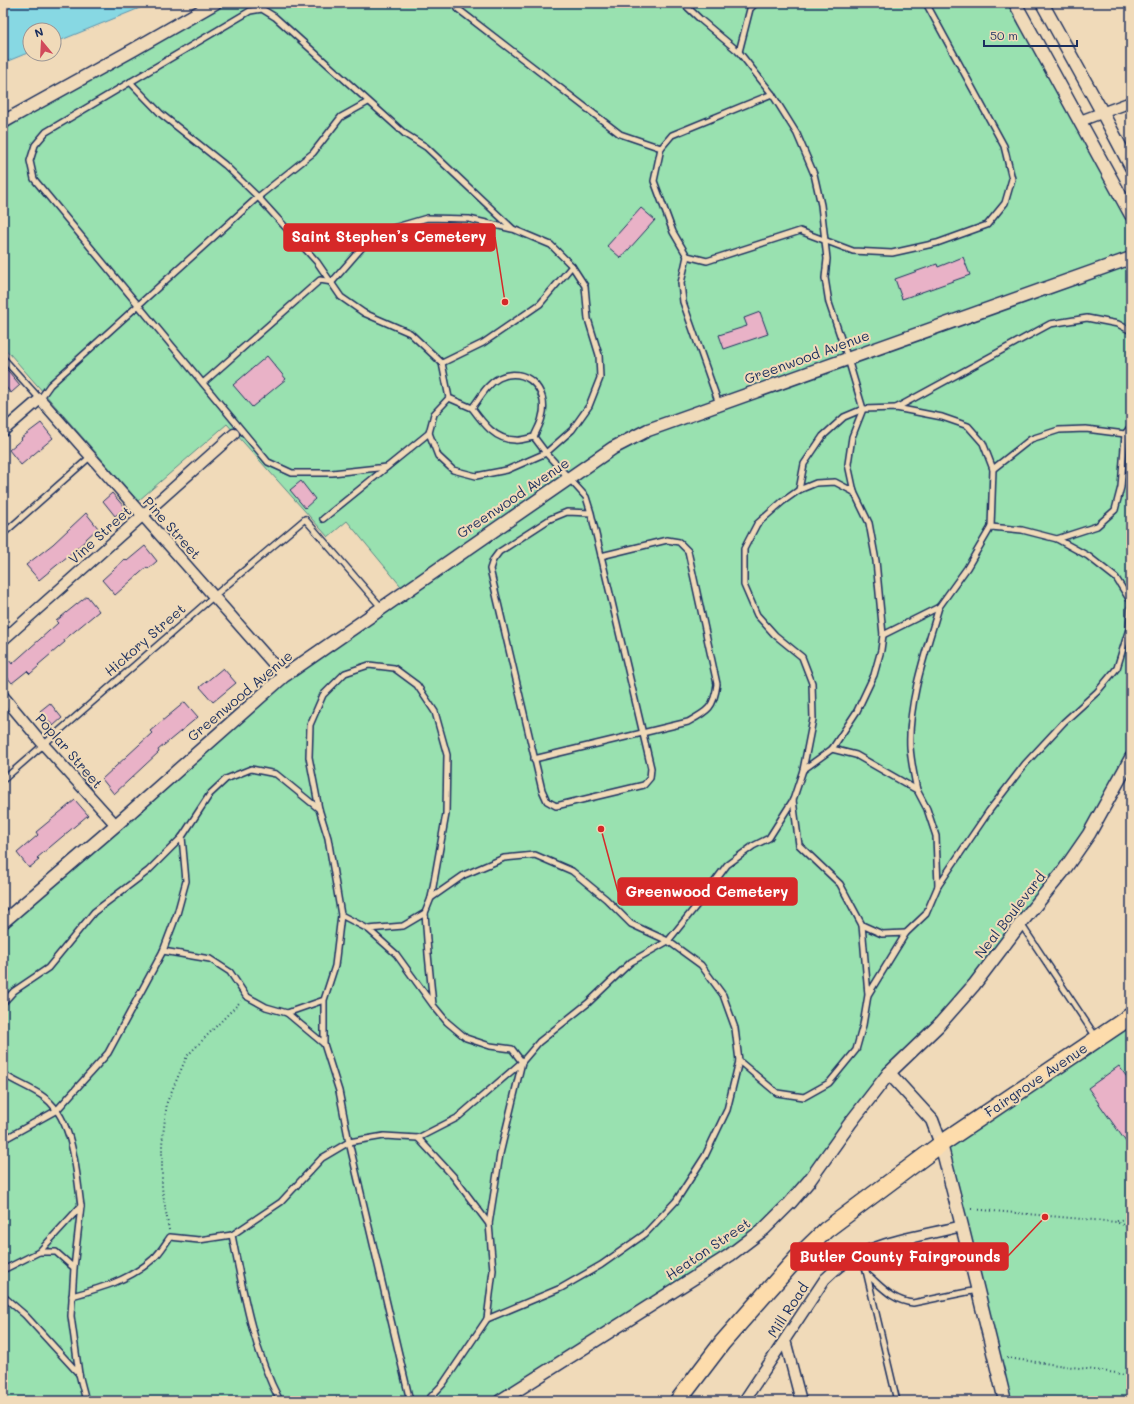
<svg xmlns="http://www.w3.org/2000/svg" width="1134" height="1404" font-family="Mali,sans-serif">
	<rect width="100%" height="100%" fill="#f0dab9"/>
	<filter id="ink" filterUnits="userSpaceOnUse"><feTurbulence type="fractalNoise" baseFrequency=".025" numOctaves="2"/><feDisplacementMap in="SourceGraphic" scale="8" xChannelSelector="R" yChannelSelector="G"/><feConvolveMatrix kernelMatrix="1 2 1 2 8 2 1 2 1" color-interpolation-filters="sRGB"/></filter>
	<g filter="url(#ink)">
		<g fill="#99e1b0" stroke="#5a8887">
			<path d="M215 3H1015L1131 215V758L1089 834 1021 923 889 1073 764 1229 500 1401H3V922L284 676 405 591 347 521 328 537 227 424 138 501 3 346V131L133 50Z"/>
			<path d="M1131 1016V1401H1005L941 1144Z"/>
		</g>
		<path fill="#87d8e3" stroke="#5c94ae" d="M3 3H152L54 43V30H30V52L3 63Z"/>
		<g fill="#e9b2c7" stroke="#1b2f5e">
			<path d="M641 208 655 220 621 258 607 246Z"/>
			<path d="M963 257 970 275 902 299 895 279 937 264 938 267Z"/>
			<path d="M760 312 768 334 724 349 719 335 747 326 744 318Z"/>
			<path d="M267 356 286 379 252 407 233 385Z"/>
			<path d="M3 365 20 385 11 393 3 384Z"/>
			<path d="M41 423 53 438 21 465 9 450 22 439 21 438Z"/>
			<path d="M301 481 315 499 305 508 290 490Z"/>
			<path d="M112 493 125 508 115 516 103 501Z"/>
			<path d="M86 513 98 528 86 539V540L74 551 39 580 26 565 53 544Z"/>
			<path d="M145 546 157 561 148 569 147 567 115 595 102 580 125 559 127 561Z"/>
			<path d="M87 596 99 611 64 640 65 642 38 665 39 666 30 674 27 671 12 683 3 672V665L9 660 12 664 58 623 56 621Z"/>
			<path d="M223 668 236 683 213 702 200 687Z"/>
			<path d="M185 702 198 717 158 750 159 752 114 794 102 779 152 733 150 731Z"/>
			<path d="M50 703 62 718 53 726 40 711Z"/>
			<path d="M75 800 88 815 37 858 39 860 29 868 17 853 38 835 36 832Z"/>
			<path d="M1119 1066 1131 1083V1149L1088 1088Z"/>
		</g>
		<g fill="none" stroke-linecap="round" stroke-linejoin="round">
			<defs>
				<g id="service">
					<path d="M455 3 458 9 620 134 661 148"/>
					<path d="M739 52 750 9 756 3"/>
					<path d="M130 82 161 114 225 165 258 197 317 262 341 297 364 313 410 333 442 363"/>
					<path d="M772 94 672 135 661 148 654 181 673 232 687 256 707 261 800 231 853 251 892 253 937 243 987 225 1005 203 1012 179 1004 146 926 3"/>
					<path d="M687 256 681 283 683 302 719 404"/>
					<path d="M3 358 40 399 50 385 258 197 313 153 341 117 368 102"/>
					<path d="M203 383 320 280 332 282 366 243 393 228 427 218 469 219 512 229"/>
					<path d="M449 398 442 363 483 343 540 304 572 266 585 286 588 319 599 355 600 378 589 406 572 430 546 453 507 470 476 476 453 470 438 456 429 433 434 414 449 398 472 408"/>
					<path d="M896 408 1050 324 1087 318 1118 324 1131 331"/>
					<path d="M534 437C528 438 520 441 515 440 495 440 483 423 472 408 480 398 487 384 499 378 525 365 550 390 542 417 541 424 536 431 534 437L546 453 586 497 591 513 651 768 650 778 644 785 556 806 547 801 542 790 490 569 493 560 499 552 550 519 567 512 591 513"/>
					<path d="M387 467 332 473H292L268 462 34 179 30 161 35 145 46 132 250 11 262 9 275 17 405 134 426 147 513 229 551 245 572 266"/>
					<path d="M993 469 1031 439 1059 430 1086 429 1125 434 1131 433"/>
					<path d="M799 490 782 502 757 524 744 549V585L757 615 775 635 802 657 812 683 813 719 803 770"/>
					<path d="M854 492 835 482 816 483 799 490 804 464 823 436 844 417 863 409 896 408 942 417 968 426 983 443 993 469 991 527 967 568 939 607 883 635"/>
					<path d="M323 519 429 433"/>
					<path d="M3 534 90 457"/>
					<path d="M1057 539 1097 526 1115 510 1121 487 1125 434 1131 426"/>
					<path d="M832 749 856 755 917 790 927 809 936 836 938 886 926 914 906 933"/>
					<path d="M534 759 688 722C708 711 714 708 717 684L688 551 679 542 667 540 601 556"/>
					<path d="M3 780 214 596 305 519 381 607"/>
					<path d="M917 790C914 776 911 761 910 747 908 701 926 651 939 607"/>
					<path d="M793 800 799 845 840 884 862 925"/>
					<path d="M938 886 989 811 1025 764 1064 722 1097 692 1117 668 1129 629 1131 602 1116 578 1088 556 1057 539 1022 530 991 527"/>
					<path d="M431 898 464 875 504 858 535 855 572 871 606 899 631 924 668 941 701 965 723 995 735 1028 739 1061 727 1110 705 1156 676 1201 645 1234 601 1265 561 1288 487 1319"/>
					<path d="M341 915 328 838 319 809 309 757 310 725 323 695 345 673 369 665 394 668 417 685 435 712 447 755 446 814 431 898 425 913"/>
					<path d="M1021 924 1096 1037"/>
					<path d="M163 951 210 959 230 972 246 996 266 1007 287 1013"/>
					<path d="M324 1000V1044L287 1013 324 1000 335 966 341 915 368 929"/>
					<path d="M3 1003 14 991 48 968 94 912 148 871 182 837 210 794 226 779 251 769 276 774 319 809"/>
					<path d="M324 1044 339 1091 349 1142 410 1401"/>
					<path d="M739 1061 777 1093 804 1097 829 1083 856 1050 863 1025 868 995 862 925 882 934 906 933 868 995"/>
					<path d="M3 1074C15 1082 29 1087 41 1095 74 1116 76 1171 81 1206"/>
					<path d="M418 1138 457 1118 522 1062 512 1049 490 1046 466 1038 447 1022 433 1005 428 954 425 913 403 926 368 929 396 954 433 1005"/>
					<path d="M3 1140 57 1110 108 1053 163 951 177 914 186 881 182 837"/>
					<path d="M232 1235C243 1291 253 1350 280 1401"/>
					<path d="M862 1254 897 1401"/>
					<path d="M74 1268 56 1252H39L81 1206 74 1268 71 1316 79 1374 86 1401"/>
					<path d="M3 1270 39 1252"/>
					<path d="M868 1275C882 1287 893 1301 913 1303L977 1290"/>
					<path d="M3 1296 25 1315 79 1374"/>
					<path d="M72 1296C101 1288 130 1280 153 1259 160 1253 165 1244 170 1237L199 1240 232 1235 281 1202 322 1158 349 1142 384 1136 418 1138 453 1176 489 1224"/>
					<path d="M427 1401 443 1384 487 1319 493 1270 489 1224 500 1154 522 1062 539 1042 588 1003 631 962 668 941 701 900 727 865 753 846 769 838 793 800 803 770 832 749 857 711 874 675 881 650 883 635 876 561 869 523 854 492 848 464 852 437 863 409 848 359 829 303 825 278 827 259 821 205 814 174 797 134 772 94 739 52 701 20 683 3"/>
				</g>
				<g id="minor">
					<path d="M1080 121 1131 102"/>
					<path d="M3 431 40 399 284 676"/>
					<path d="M3 640 234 434"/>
					<path d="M3 696 43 744 116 825"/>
					<path d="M785 1340 801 1401"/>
					<path d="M744 1401 825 1279C830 1275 835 1269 841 1265 876 1241 922 1236 962 1226"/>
				</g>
				<g id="tertiary">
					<path d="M1015 3 1131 215"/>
					<path d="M1042 3 1102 112 1131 167"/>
					<path d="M3 122 133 50 215 3"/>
					<path d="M3 922 116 825 284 676 613 448 648 430 1131 258"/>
					<path d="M889 1073 932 1120 941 1144 962 1226 1005 1401"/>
					<path d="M500 1401 730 1255 764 1229 790 1203 809 1181 851 1122 889 1073 938 1026 974 985 1021 923 1062 873 1089 834 1131 758"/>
				</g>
				<path id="trunk" d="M678 1401 722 1343 765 1294 797 1258 826 1230 941 1144 1131 1016"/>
			</defs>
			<use href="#service" stroke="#1b2f5e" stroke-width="8"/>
			<use href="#minor" stroke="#1b2f5e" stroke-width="13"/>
			<use href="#tertiary" stroke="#1b2f5e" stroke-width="15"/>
			<use href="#trunk" stroke="#1b2f5e" stroke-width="19"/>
			<g stroke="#1b2f5e" stroke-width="2" stroke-dasharray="1 3" stroke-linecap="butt">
				<path d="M971 1209 1116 1222 1131 1228"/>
				<path d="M1117 1221 1131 1217"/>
				<path d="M169 1230 162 1188V1144L167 1102 187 1056 241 1001"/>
				<path d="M1007 1358 1116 1373 1131 1377"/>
			</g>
			<use href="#service" stroke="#f0dab9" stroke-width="5"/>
			<use href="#minor" stroke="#f0dab9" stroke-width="10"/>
			<use href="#tertiary" stroke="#f0dab9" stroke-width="12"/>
			<use href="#trunk" stroke="#fddcac" stroke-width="16"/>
		</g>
	</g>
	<g text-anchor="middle" stroke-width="4" stroke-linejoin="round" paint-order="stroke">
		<g font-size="14" fill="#1b2f5e" stroke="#f0dab9">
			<text transform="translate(807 357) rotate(-20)" y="5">Greenwood Avenue</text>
			<text transform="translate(513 498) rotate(-34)" y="5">Greenwood Avenue</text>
			<text transform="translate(172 528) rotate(48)" y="5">Pine Street</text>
			<text transform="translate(100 535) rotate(-42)" y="5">Vine Street</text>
			<text transform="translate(145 640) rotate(-41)" y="5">Hickory Street</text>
			<text transform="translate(240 696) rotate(-40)" y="5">Greenwood Avenue</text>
			<text transform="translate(69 751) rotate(49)" y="5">Poplar Street</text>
			<text transform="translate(1010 915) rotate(-52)" y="5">Neal Boulevard</text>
			<text transform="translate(1036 1080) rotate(-34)" y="5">Fairgrove Avenue</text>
			<text transform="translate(708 1249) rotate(-34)" y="5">Heaton Street</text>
			<text transform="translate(788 1310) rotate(-57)" y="5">Mill Road</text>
		</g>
	</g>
	<path fill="none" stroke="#d62828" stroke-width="1.5" d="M505 302L495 237M601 829L618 892M1045 1217L1008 1256"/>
	<g fill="#d62828" stroke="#f0dab9" stroke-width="1.5">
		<circle cx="505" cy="302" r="4"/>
		<circle cx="601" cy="829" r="4"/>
		<circle cx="1045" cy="1217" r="4"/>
	</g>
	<g fill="#d62828" stroke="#d62828" stroke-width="1.5">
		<rect x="284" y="224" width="211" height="27" rx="4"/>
		<rect x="618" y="878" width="179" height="27" rx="4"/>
		<rect x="791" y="1243" width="217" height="27" rx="4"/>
	</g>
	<g font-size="15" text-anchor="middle" font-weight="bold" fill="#fff">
		<text x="389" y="242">Saint Stephen’s Cemetery</text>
		<text x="707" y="897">Greenwood Cemetery</text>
		<text x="900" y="1262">Butler County Fairgrounds</text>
	</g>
	<rect width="1134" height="1404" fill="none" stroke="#f0dab9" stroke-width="16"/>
	<rect x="8" y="8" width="1118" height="1388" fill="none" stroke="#1b2f5e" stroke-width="1.5" filter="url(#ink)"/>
	<g transform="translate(42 42) rotate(342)"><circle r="19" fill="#f0dab9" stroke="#9b9695"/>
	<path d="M0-3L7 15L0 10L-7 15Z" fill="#d1495b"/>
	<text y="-6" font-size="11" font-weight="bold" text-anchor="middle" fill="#1b2f5e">N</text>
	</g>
	<path d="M984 40v6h93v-6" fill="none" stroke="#1b2f5e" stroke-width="2"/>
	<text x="990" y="40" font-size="12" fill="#1b2f5e" stroke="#f0dab9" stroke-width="3" paint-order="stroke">50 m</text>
</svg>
